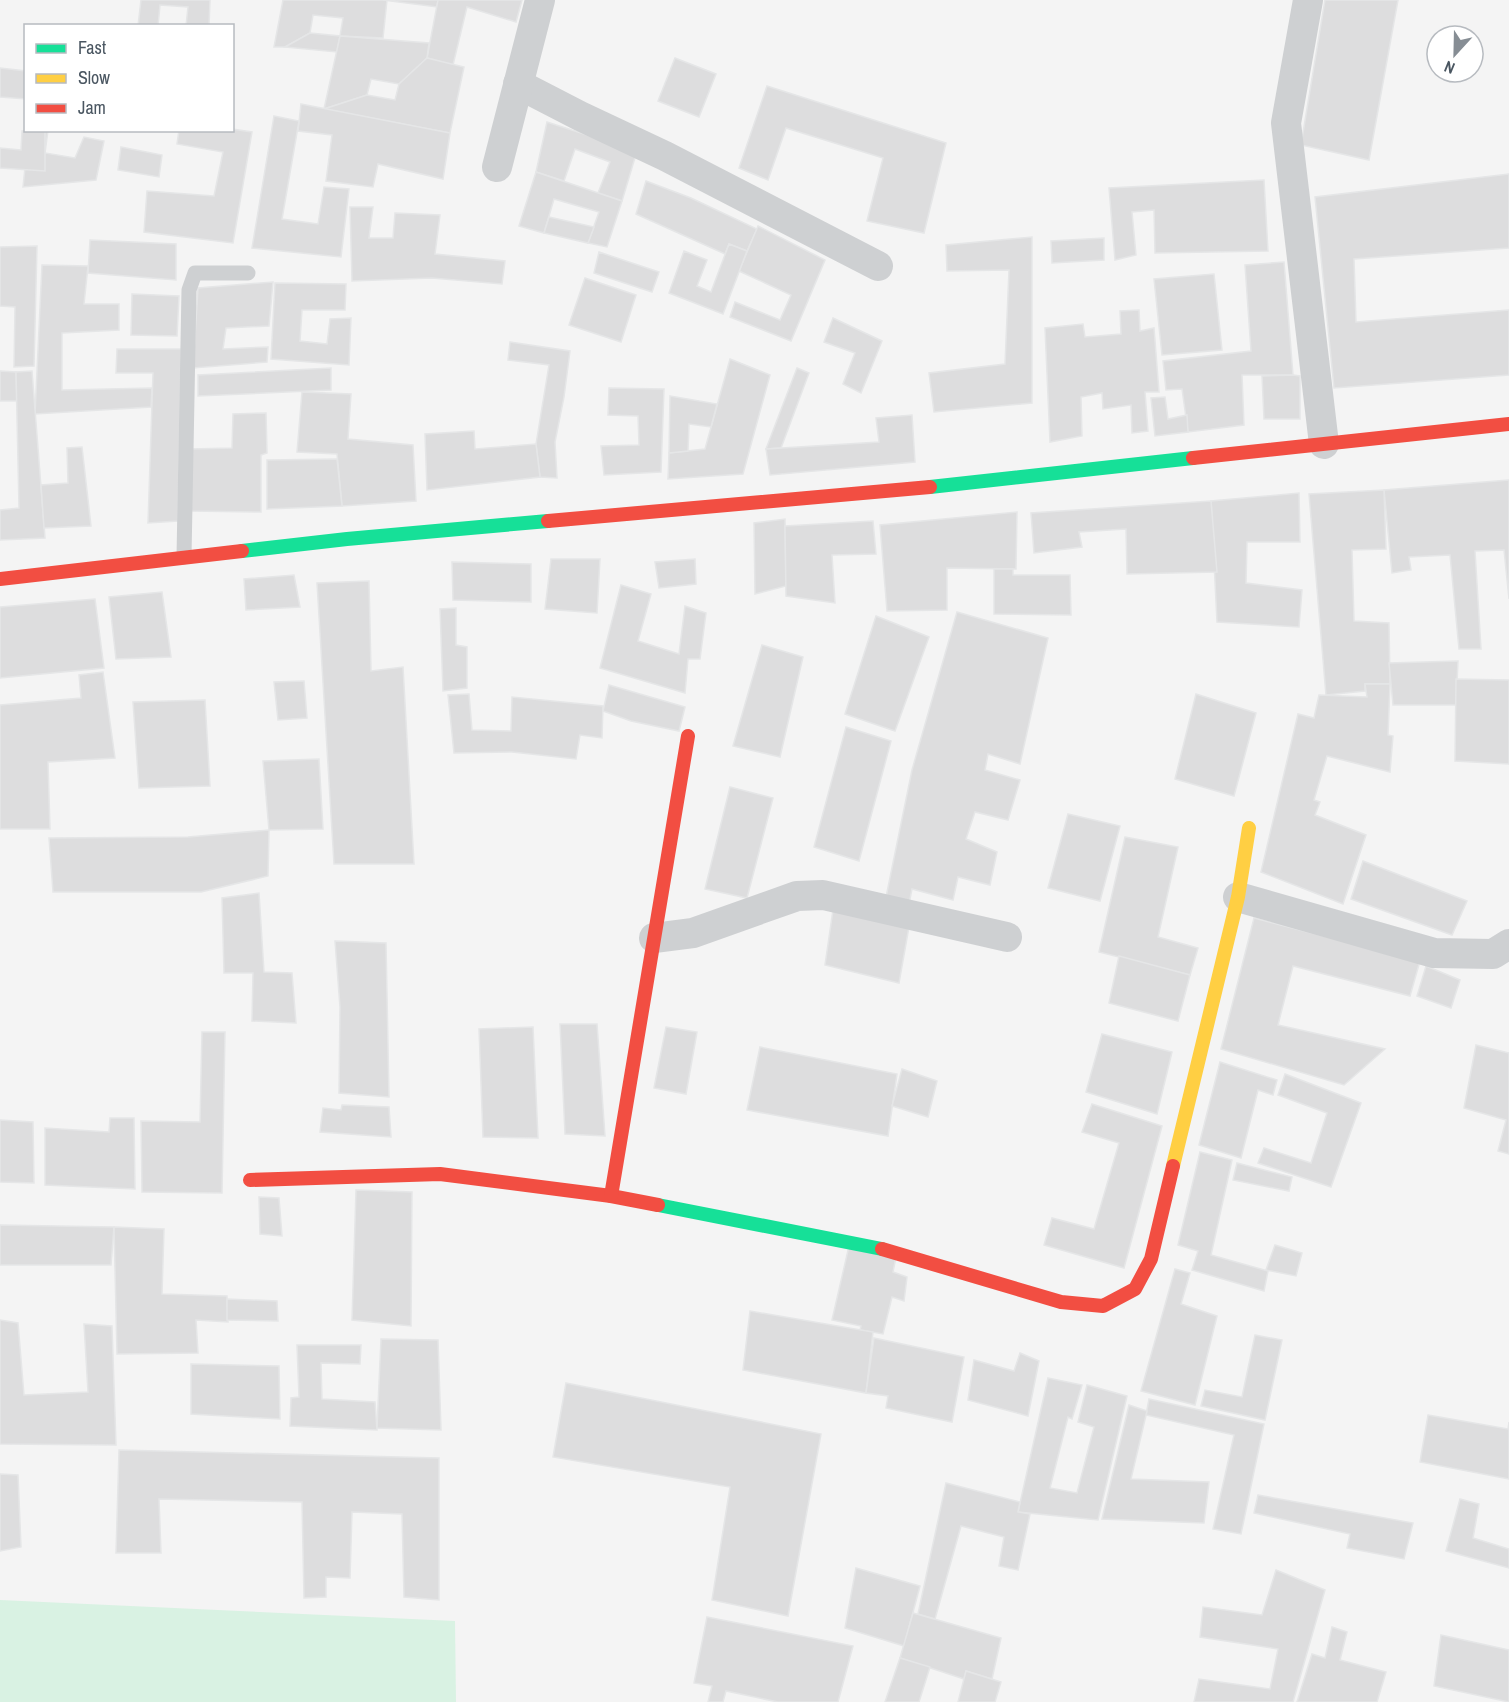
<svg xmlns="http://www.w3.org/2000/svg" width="1509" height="1702" font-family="'Archivo Narrow',sans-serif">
	<rect width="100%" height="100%" fill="#f4f4f4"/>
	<path fill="#d9f2e3" d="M0 1600 455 1621 456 1702H0Z"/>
	<g fill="#ddddde" stroke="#e5e6e7" stroke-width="1.5">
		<path d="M141 0H210L209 26H186L188 7 160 5 158 26H138Z"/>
		<path d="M283 0H387L383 38 340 36 343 18 313 15 310 33 285 47H274Z"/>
		<path d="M383 0H438L437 7Z"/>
		<path d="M438 0H522L516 22 467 7 453 65 427 58Z"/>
		<path d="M1325 0H1398L1369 160 1301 145Z"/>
		<path d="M310 33 340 36 337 52 285 47Z"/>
		<path d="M340 36 429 43 427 58 399 84 371 79 367 95 324 109Z"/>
		<path d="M427 58 464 67 450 133 324 109 367 95 395 100 399 84Z"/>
		<path d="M675 58 716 74 699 117 658 101Z"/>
		<path d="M0 68 26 71V99L0 97Z"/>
		<path d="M767 86 946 143 924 233 867 221 883 158 786 128 768 180 739 168Z"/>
		<path d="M301 104 450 133 443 179 378 164 373 187 326 181 332 135 298 131Z"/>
		<path d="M274 116 299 121 282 219 318 224 324 187 349 189 341 257 252 248Z"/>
		<path d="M547 122 637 151 622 201 598 193 610 162 575 149 564 181 536 172Z"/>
		<path d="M232 129 252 132 233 243 144 232 147 191 214 196 223 152 177 144 179 130H232Z"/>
		<path d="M29 130H48L45 153 75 158 84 137 104 141 96 180 23 187Z"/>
		<path d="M45 130V171L0 168V148L21 150 22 131Z"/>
		<path d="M121 147 162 155 159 177 118 170Z"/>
		<path d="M536 172 622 201 607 247 588 243 599 212 554 199 544 233 519 226Z"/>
		<path d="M1509 174V248L1354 259 1356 322 1509 310V375L1334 388 1315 197Z"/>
		<path d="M1264 180 1268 251 1155 253 1154 210 1132 212 1136 255 1115 260 1109 188Z"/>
		<path d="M646 181 691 198 757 229 747 251 729 244 725 254 636 214Z"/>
		<path d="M350 207H373L369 238H393L395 213 440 215 435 254 505 261 502 284 432 278 352 281Z"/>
		<path d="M549 217 594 227 588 243 544 233Z"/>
		<path d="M758 226 825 260 791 341 730 317 735 302 780 320 791 295 739 271Z"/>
		<path d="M1032 237V403L934 412 929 373 1005 364 1009 270 947 271 946 245Z"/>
		<path d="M1104 238V260L1052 263 1051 241Z"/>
		<path d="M90 240 176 244V280L88 273Z"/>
		<path d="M729 244 747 251 723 314 669 293 684 251 707 260 697 286 711 292Z"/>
		<path d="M37 246 34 366 14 367 15 307 0 306V247Z"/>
		<path d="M599 252 659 272 652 292 594 273Z"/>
		<path d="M1284 262 1293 375H1242L1244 425 1188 432 1182 389 1166 390 1163 361 1251 351 1245 265Z"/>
		<path d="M42 265 88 266 84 304H119V330L62 333V390L152 388 151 407 35 414Z"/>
		<path d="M1214 274 1222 350 1162 355 1154 279Z"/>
		<path d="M585 278 636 295 621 342 569 325Z"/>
		<path d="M273 282 269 326 226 328 223 349 268 347 267 362 193 368 198 288Z"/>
		<path d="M275 283 346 284 345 310H302L300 341 327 344 330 319 351 318 349 365 271 359Z"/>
		<path d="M132 294 179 296 177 336 131 335Z"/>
		<path d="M1139 310 1140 331 1154 328 1159 392H1145L1148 431 1132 433 1131 405 1103 409 1102 393 1081 397 1082 436 1050 442 1045 328 1083 324 1085 337 1121 334 1120 311Z"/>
		<path d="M833 318 882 341 861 393 843 384 855 353 824 342Z"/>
		<path d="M510 342 570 351 564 397 555 442 557 478 540 477 536 444 549 365 508 360Z"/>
		<path d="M117 349H181L178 521 148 523 153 373H116Z"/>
		<path d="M730 359 770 375 743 474 668 479 669 453 705 449Z"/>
		<path d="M331 368V390L198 396V375Z"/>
		<path d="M797 368 809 373 781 448 766 449Z"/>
		<path d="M0 371 16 372 17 401H0Z"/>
		<path d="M32 371 45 538 0 540V510L19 508 16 372Z"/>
		<path d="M1293 375 1300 376V419H1264L1262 376Z"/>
		<path d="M609 388 664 389 661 472 604 475 601 446 639 445 638 416 608 415Z"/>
		<path d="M302 392 351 394 348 439 413 445 416 501 342 506 337 454 297 452Z"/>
		<path d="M670 396 717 404 711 427 689 424 688 451 669 453Z"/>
		<path d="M1165 397 1168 419 1187 415 1188 432 1155 436 1151 398Z"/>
		<path d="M266 413 267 453 261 455V512L190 511 191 449 232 448 233 414Z"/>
		<path d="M912 415 915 462 770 475 766 449 879 442 876 418Z"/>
		<path d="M474 431 475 449 536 444 540 477 427 490 425 434Z"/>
		<path d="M82 447 91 526 44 528 41 485 68 483 67 448Z"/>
		<path d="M337 459 342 506 267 509V460Z"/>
		<path d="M1509 480V599L1504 550 1475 551 1481 649H1459L1450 555 1409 557 1411 570 1392 573 1384 490Z"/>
		<path d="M1384 490 1386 549 1352 550 1354 621 1389 623 1390 684H1365V691L1326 695 1309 494Z"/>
		<path d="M1299 493 1300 542H1247L1246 583 1302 590 1299 627 1217 622 1211 501Z"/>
		<path d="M1211 501 1217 572 1127 574 1126 529 1079 532 1082 547 1034 553 1031 513Z"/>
		<path d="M1017 512 1016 569 947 568V610L887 611 880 525Z"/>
		<path d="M785 519 786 586 755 594 754 523Z"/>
		<path d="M873 521 876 554 832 555 835 603 786 596 785 526Z"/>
		<path d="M551 559H600L597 613 545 609Z"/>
		<path d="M695 559 696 584 659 588 655 562Z"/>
		<path d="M452 562 531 564V602L453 600Z"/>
		<path d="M994 569H1013V575H1070L1071 615 994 614Z"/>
		<path d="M294 575 300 607 246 610 244 579Z"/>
		<path d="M369 581 371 671 403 667 414 864H334L317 583Z"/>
		<path d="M621 585 651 594 638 641 679 654 685 606 706 613 700 659H688L685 693 600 668Z"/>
		<path d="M162 592 171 657 116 659 109 597Z"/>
		<path d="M95 599 104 668 0 678V607Z"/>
		<path d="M456 608V645L467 647V688L443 691 440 609Z"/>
		<path d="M957 612 1048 638 1020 764 988 754 985 770 1020 780 1008 820 975 812 966 839 997 852 990 885 958 877 953 900 912 889 908 909 885 902 912 770Z"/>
		<path d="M876 616 929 637 895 731 845 714Z"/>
		<path d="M762 645 803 657 780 757 733 746Z"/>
		<path d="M1458 661 1456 705H1393L1389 663Z"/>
		<path d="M103 672 115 758 48 762 50 829H0V705L81 698 79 675Z"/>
		<path d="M1456 679 1509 680V764L1455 761Z"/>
		<path d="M304 681 307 718 278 720 274 682Z"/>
		<path d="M1365 684H1390L1388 735 1393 736 1390 772 1327 756 1314 800 1320 802 1315 815 1366 835 1343 904 1261 872 1298 714 1314 718 1319 695 1367 697Z"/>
		<path d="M609 685 685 707 679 731 631 721 603 711Z"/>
		<path d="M469 694 472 730 511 731 512 697 603 706 602 738 580 735 576 759 512 752 454 753 448 695Z"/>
		<path d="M1196 694 1256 713 1234 796 1175 779Z"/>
		<path d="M205 700 210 786 139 788 133 702Z"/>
		<path d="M846 727 891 741 859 861 814 847Z"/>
		<path d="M319 759 323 829 269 830 263 761Z"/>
		<path d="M730 787 773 798 747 898 705 889Z"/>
		<path d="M1068 814 1120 826 1100 901 1048 888Z"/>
		<path d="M269 830 268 876 201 892H53L49 838 188 837Z"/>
		<path d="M1125 837 1178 847 1158 937 1198 948 1190 975 1099 952Z"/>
		<path d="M1363 861 1467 901 1452 935 1351 899Z"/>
		<path d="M259 893 264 972 292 973 296 1023 252 1021 253 973H224L222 898Z"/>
		<path d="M834 903 909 927 899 983 825 965Z"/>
		<path d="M1254 918 1420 961 1410 996 1293 966 1278 1025 1385 1049 1344 1085 1221 1049Z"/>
		<path d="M335 941 386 943 389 1097 339 1093 340 1007Z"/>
		<path d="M1119 956 1190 975 1178 1021 1109 1003Z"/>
		<path d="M1426 966 1460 980 1451 1008 1417 996Z"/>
		<path d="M560 1024H597L605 1136 565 1134Z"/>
		<path d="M533 1027 538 1138 483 1137 479 1029Z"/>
		<path d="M666 1027 697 1032 686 1094 654 1088Z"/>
		<path d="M202 1032H225L222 1193 142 1192 141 1121 200 1122Z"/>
		<path d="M1102 1034 1172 1052 1157 1114 1086 1092Z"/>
		<path d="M1476 1045 1509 1053V1154L1498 1151 1506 1120 1464 1108Z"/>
		<path d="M760 1047 897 1074 888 1136 747 1110Z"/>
		<path d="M1220 1062 1277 1080 1273 1095 1258 1090 1241 1158 1199 1145Z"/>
		<path d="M902 1069 937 1081 928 1117 892 1106Z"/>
		<path d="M1285 1074 1361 1103 1331 1187 1258 1163 1264 1148 1311 1163 1327 1113 1278 1095Z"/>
		<path d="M1092 1104 1162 1126 1124 1268 1044 1245 1052 1218 1094 1229 1119 1143 1082 1132Z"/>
		<path d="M342 1105 389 1107 391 1137 320 1132 323 1108 341 1110Z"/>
		<path d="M110 1118H134L135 1189 45 1185V1128L109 1132Z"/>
		<path d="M0 1120 33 1122 34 1183 0 1182Z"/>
		<path d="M1200 1152 1232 1160 1211 1255 1268 1271 1264 1291 1192 1270 1198 1251 1178 1245Z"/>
		<path d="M1237 1163 1292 1177 1289 1191 1233 1180Z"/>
		<path d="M356 1190 412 1192 411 1326 352 1320Z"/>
		<path d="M259 1197 279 1198 282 1236 260 1234Z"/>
		<path d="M0 1225 114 1227 111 1265H0Z"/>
		<path d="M114 1227 164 1229 162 1294 227 1296 228 1322 196 1320 198 1353 117 1354Z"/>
		<path d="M1275 1245 1302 1253 1296 1276 1266 1270Z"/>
		<path d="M849 1246 896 1257 893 1272 907 1277 904 1301 892 1297 883 1334 860 1330 861 1326 832 1320Z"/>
		<path d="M1175 1269 1190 1273 1181 1304 1217 1316 1195 1405 1141 1391Z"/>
		<path d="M227 1299 277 1301 278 1321 227 1320Z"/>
		<path d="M750 1311 873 1332 866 1393 743 1370Z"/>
		<path d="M0 1320 18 1323 24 1395 88 1392 84 1324 112 1326 116 1445 0 1444Z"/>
		<path d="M1255 1335 1282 1340 1265 1420 1201 1406 1205 1390 1242 1397Z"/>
		<path d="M874 1338 964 1357 952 1422 886 1408 888 1396 866 1393Z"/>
		<path d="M381 1339 438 1340 441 1430 377 1428Z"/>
		<path d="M297 1345H361L360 1364 321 1363 322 1399 375 1402 377 1430 290 1426 291 1398 299 1397Z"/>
		<path d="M1020 1353 1039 1361 1028 1416 968 1400 974 1360 1014 1371Z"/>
		<path d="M191 1364 279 1366 280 1419 191 1414Z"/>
		<path d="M1048 1378 1082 1385 1072 1419 1068 1417 1050 1488 1077 1493 1094 1427 1078 1422 1087 1385 1127 1396 1098 1520 1018 1512Z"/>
		<path d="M566 1383 821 1434 788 1616 712 1600 730 1487 553 1457Z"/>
		<path d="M1149 1399 1264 1424 1241 1534 1213 1529 1234 1435 1146 1415Z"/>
		<path d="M1129 1405 1147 1411 1131 1479 1209 1482 1204 1523 1102 1519Z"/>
		<path d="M1428 1415 1508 1429 1509 1422V1479L1420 1462Z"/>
		<path d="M119 1450 439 1458V1600L404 1597 402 1514 352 1512 350 1578 326 1577V1597L304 1598 302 1502 159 1499 161 1553H116Z"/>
		<path d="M0 1474 18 1475 21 1547 0 1551Z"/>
		<path d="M946 1483 1020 1502 1018 1512 1030 1514 1018 1570 999 1566 1004 1537 961 1526 935 1619 918 1614Z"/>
		<path d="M1258 1495 1413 1523 1404 1559 1347 1548 1350 1534 1254 1513Z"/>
		<path d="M1460 1499 1479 1504 1473 1538 1509 1549V1568L1446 1551Z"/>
		<path d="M856 1568 920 1586 904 1646 845 1628Z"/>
		<path d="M1276 1570 1325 1590 1293 1702H1194L1199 1679 1270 1689 1278 1649 1200 1637 1203 1607 1262 1615Z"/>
		<path d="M913 1613 1001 1638 992 1679 966 1671 964 1679 900 1658Z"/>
		<path d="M707 1617 853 1646 838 1702H778L726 1691 723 1702H708L712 1686 694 1683Z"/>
		<path d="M1332 1627 1347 1632 1340 1660 1386 1672 1377 1702H1297L1312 1654 1325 1658Z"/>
		<path d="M1441 1635 1509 1650V1702L1434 1686Z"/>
		<path d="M900 1658 930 1667 919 1702H885Z"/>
		<path d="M966 1671 1001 1682 995 1702H958Z"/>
	</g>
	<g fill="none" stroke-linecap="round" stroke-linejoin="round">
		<path stroke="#ced0d2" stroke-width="15" d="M184 557 189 290 195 273H248"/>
		<g stroke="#ced0d2" stroke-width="30">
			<path d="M1308 0 1286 123 1324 444"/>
			<path d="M518 84 580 116 665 156 878 266"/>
			<path d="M497 167 540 0"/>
			<path d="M1238 897 1434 953 1493 954 1509 944"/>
			<path d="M654 938 693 933 797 896 823 895 1007 937"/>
		</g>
		<g stroke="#16e098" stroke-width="14">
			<path d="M930 487 1193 458"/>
			<path d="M242 551 347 539 548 521"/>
			<path d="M658 1205 882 1249"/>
		</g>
		<path stroke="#ffcf43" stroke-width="14" d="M1173 1166 1238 897 1249 828"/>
		<g stroke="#f24e42" stroke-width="14">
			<path d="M1193 458 1509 424"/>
			<path d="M548 521 930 487"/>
			<path d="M0 579 242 551"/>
			<path d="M250 1180 440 1174 611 1196 658 1205"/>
			<path d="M611 1196 688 736"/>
			<path d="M882 1249 1061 1302 1103 1306 1135 1289 1151 1259 1173 1166"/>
		</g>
	</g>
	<rect x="24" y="24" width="210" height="108" fill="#ffffff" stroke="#b7bbc0" stroke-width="1.5"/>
	<rect x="36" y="44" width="30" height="9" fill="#16e098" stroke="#b7bbc0" stroke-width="1.5"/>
	<text x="78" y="54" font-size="18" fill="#4a5661">Fast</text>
	<rect x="36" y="74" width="30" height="9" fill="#ffcf43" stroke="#b7bbc0" stroke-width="1.5"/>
	<text x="78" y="84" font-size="18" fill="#4a5661">Slow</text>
	<rect x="36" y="104" width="30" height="9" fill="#f24e42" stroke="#b7bbc0" stroke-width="1.5"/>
	<text x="78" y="114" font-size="18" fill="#4a5661">Jam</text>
	<g transform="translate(1455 54) rotate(202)"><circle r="28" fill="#ffffff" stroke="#b7bbc0" stroke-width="1.5"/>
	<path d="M0-4.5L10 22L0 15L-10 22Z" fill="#868d94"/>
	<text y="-9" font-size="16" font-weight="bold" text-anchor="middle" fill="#4a5661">N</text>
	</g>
</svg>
